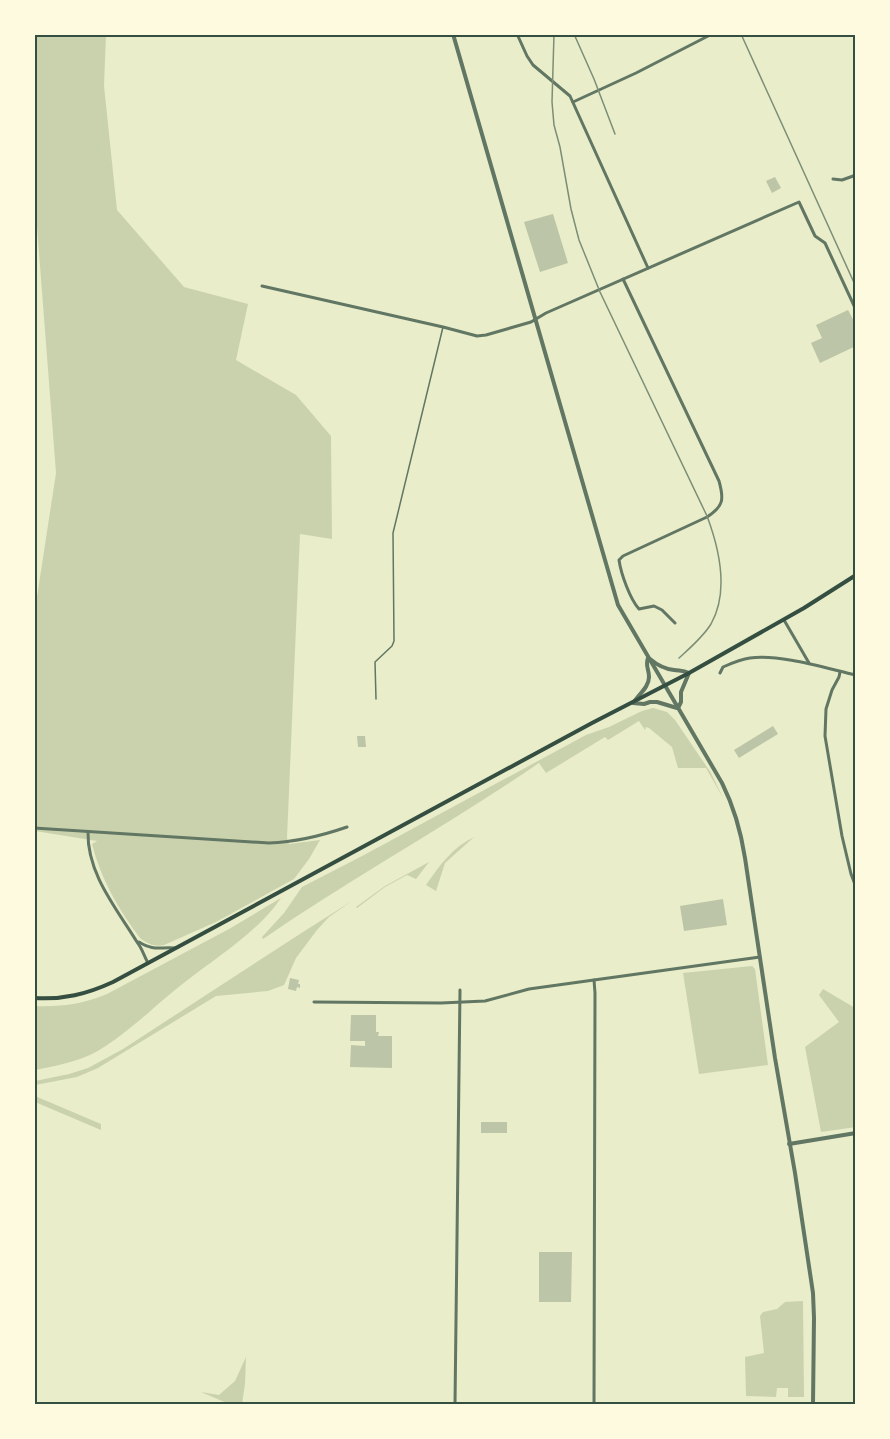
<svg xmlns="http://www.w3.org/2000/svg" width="890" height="1439" font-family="'Source Sans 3',sans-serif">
	<rect width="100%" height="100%" fill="#e9edc9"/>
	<g fill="#cad2ad">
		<path d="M34 35H106L104 86 117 210 184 287 248 304 236 360 296 395 331 436 332 539 300 534 287 838 289 844 320 840 309 859 294 879 216 922 164 945C154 947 148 944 140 938 118 909 101 879 92 844L97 841 35 831V610L56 473 35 201Z"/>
		<path d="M653 708 667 712 675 720 711 773 723 798 706 768H678L672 747 649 728 646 727 645 730 639 721 608 740 605 737 546 773 539 763C449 825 353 877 263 939L262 937 284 913 302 887 364 855 586 735 609 727 642 711Z"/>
		<path d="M474 837 445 863 436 891 426 885C439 866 453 847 474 837Z"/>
		<path d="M429 862 416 879 407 875 385 887 357 908 356 907 385 886Z"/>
		<path d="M281 898C259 931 217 957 185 982 172 992 159 1003 147 1014 130 1028 115 1041 96 1052 77 1062 55 1066 35 1070V1006C60 1007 84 1004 107 994L229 929Z"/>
		<path d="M352 901 329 917 317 930 296 958 284 985 268 991 216 996 98 1068 77 1077 35 1085V1081L69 1074 88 1068 123 1049 303 932Z"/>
		<path d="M752 966 755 969 768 1065 699 1074 683 973Z"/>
		<path d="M823 989 855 1008 856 1127 821 1132 805 1047 839 1022 819 995Z"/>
		<path d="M35 1096 101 1124V1130L35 1102Z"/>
		<path d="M803 1301 804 1397H788V1388H777L776 1397 746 1396 745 1357 764 1353 760 1316 763 1312 777 1309 785 1302Z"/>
		<path d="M246 1357 245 1384 242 1404H229L201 1392 219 1395 235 1381Z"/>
	</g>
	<g fill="#bcc5a7">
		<path d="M775 177 781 188 772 193 766 181Z"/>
		<path d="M553 214 568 263 540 272 524 222Z"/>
		<path d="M848 310 856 325V346L820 363 811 343 822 338 816 325Z"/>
		<path d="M773 726 778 734 739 758 734 750Z"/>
		<path d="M357 736H365L366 747H358Z"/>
		<path d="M723 899 727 925 684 931 680 906Z"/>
		<path d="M290 978 299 980 298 984H300V988L297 987 296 991 288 989Z"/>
		<path d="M351 1015H376V1032H379L378 1036H392V1068L350 1067 351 1045 365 1046V1041H350Z"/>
		<rect x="481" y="1122" width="26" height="11"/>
		<path d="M539 1252H572L571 1302H539Z"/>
	</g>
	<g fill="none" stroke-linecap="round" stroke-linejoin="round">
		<path stroke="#617663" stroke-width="1.5" d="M376 699 375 662 392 646 394 641 393 533 443 327"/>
		<g stroke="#617663" stroke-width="3">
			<path d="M517 34 527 56 533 65 570 96 648 268"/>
			<path d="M573 102 636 73 712 34"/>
			<path d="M833 179 842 180 856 175"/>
			<path d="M623 279 719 481C724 499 724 506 707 517L623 556 619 560C621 574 630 599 639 609L654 606 662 610 675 623"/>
			<path d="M262 286 443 327 477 336 486 335 531 322 546 313 799 202 815 236 825 243 856 310"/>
			<path d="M784 620 809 663"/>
			<path d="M840 672 839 677 832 690 826 709 825 736 842 836 851 874 856 887"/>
			<path d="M720 673 723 667C732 663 741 659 750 658 780 654 825 668 856 675"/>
			<path d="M34 828 269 843C297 842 321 836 347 827"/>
			<path d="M88 832C87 874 117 909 137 942 142 948 144 956 148 963"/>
			<path d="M139 942C154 951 158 947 175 948"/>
			<path d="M594 980 595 993 594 1404"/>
			<path d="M314 1002 441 1003 485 1001 529 989 760 957"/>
			<path d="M455 1404 460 990"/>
		</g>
		<g stroke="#617663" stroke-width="4">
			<path d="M453 34 618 605 722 783C734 807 741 832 745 858L775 1058 795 1173 813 1293 814 1318 813 1404"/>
			<path d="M650 659C657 665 665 669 674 670 680 671 683 670 689 673L681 692V702L678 708"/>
			<path d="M634 702C639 694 649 687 649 677 649 669 645 666 648 658"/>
			<path d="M633 703 644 704 650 702H657L677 708"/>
			<path d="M789 1144 856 1133"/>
		</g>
		<path stroke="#344e41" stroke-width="4" d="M34 998C63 1000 87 994 113 982L592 723 689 673 804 608 856 575"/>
		<g stroke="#7c8e77" stroke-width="1.5">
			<path d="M554 34 552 102 554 125 560 147 571 209 579 240 600 292 707 516C719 548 729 592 711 624 703 637 691 647 679 658"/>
			<path d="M574 34 594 79 615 134"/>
			<path d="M741 34 856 287"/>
		</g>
	</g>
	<rect width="890" height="1439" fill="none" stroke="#fefae0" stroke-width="72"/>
	<rect x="36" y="36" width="818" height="1367" fill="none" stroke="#344e41" stroke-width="2"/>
</svg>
